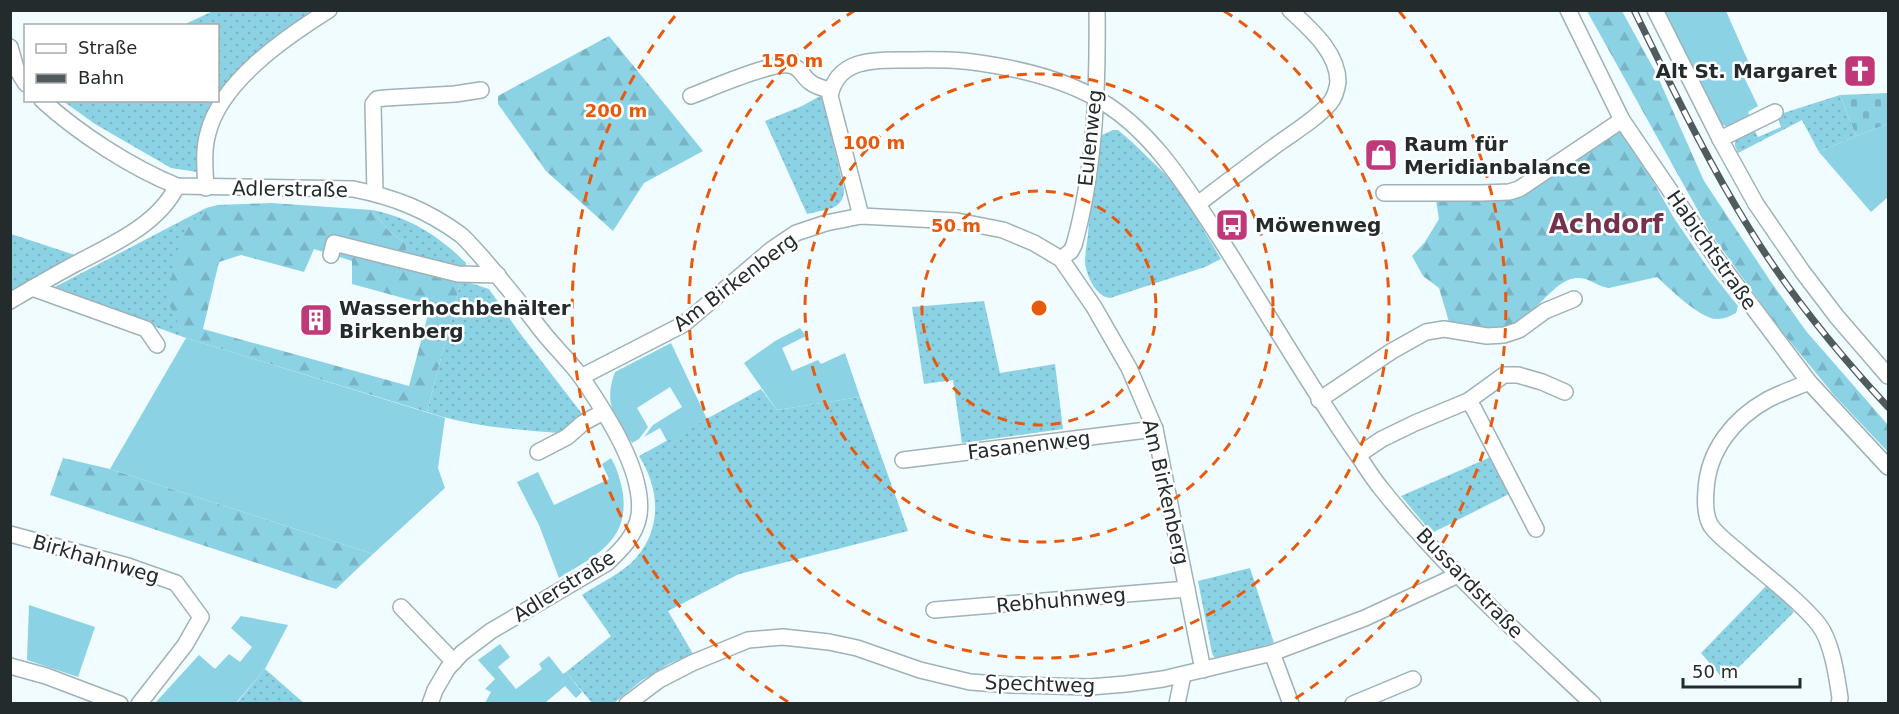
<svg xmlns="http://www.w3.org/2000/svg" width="1899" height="714" font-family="'DejaVu Sans',sans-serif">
	<defs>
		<pattern id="grass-dots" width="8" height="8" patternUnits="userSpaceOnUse" patternTransform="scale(1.5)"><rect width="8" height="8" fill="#8cd2e5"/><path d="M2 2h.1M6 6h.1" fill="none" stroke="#78b4c5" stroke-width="1.8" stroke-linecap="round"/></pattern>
		<pattern id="forest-firs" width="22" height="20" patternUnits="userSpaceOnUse" patternTransform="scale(1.5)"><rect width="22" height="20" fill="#8cd2e5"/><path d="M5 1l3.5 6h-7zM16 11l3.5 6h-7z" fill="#78b4c5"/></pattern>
		<pattern id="cemetery-stones" width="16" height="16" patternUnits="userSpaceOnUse" patternTransform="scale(1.5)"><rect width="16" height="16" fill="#8cd2e5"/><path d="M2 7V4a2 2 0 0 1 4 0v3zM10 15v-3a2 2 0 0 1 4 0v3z" fill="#78b4c5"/></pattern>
	</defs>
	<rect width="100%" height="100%" fill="#f0fcff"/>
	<g fill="url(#grass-dots)">
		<path d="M213 11H310L274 41 218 100V26L183 25Z"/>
		<path d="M822 95 844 189C844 211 825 209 807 214L765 121 802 106Z"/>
		<path d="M1840 95 1856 136 1819 152 1802 120 1738 153 1735 146V140L1754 130 1758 137 1781 127 1777 115Z"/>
		<path d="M217 100C201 126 197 142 197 172L171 168 95 124 63 101Z"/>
		<path d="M1113 130H1118L1132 142 1165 174 1186 201 1221 259 1205 267 1110 298C1096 297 1086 275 1085 262 1085 253 1087 243 1088 234 1090 203 1095 172 1099 140L1102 135Z"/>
		<path d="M206 208 202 216 188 225 176 260 168 300 186 338 51 289Z"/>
		<path d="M372 210C410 217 440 237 466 263V268L464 269 405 255 407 245 388 230Z"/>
		<path d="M11 234 75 255 11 297Z"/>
		<path d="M461 280 489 289 519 332 583 415 559 433C515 430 469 426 427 412Z"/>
		<path d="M984 301 1000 373 1055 364 1063 429 962 443 953 380 924 384 912 307Z"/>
		<path d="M761 389 777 410 860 397 908 531 739 574 668 611 693 654 669 664 641 681 614 703H592L566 672 611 636 582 595C597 585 614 577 629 565 662 535 662 492 639 456Z"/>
		<path d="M1493 456 1511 493 1432 533 1401 496Z"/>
		<path d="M1250 568 1274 643 1219 659 1214 657 1212 653 1198 581Z"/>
		<path d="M1769 583 1794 612 1725 681 1701 653Z"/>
		<path d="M265 669 304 703 236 704Z"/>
	</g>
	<g fill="url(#forest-firs)" fill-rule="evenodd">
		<path d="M1587 11H1622L1657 75 1704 181 1771 282 1806 331 1888 425V452L1834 395 1779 328 1711 234Z"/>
		<path d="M609 36 703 151 644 183 613 231 546 171 498 104V96Z"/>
		<path d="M1619 132 1627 136 1674 218 1710 271 1738 306 1736 313C1730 316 1724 319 1717 319 1700 319 1669 288 1657 277L1609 288C1598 287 1590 278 1579 278 1552 277 1532 324 1504 329 1486 332 1467 325 1449 322L1439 288 1423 276 1412 256 1425 242 1439 219 1435 194 1509 192 1606 134Z"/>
		<path d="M271 203 372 210 388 230 407 245 402 267 461 280 427 412 186 338C182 330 169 307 168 300 167 291 181 235 187 227 192 219 200 219 206 208L218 205ZM314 249 352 261V284L425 304 429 311 409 386 203 329 219 262 241 255 304 272Z"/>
		<path d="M63 458 110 469 373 554 336 589 50 495Z"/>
	</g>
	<path fill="url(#cemetery-stones)" d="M1888 93V124L1856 136 1840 95Z"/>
	<g fill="#8cd2e5">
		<path d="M1664 11H1726L1752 70 1743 75 1758 106 1748 112 1750 117 1728 127 1719 123Z"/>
		<path d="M1888 124V197L1871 212 1819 152 1856 136Z"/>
		<path d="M800 328 806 336 782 348 792 371 818 360 821 364 845 353 860 397 777 410 744 363 775 341Z"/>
		<path d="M186 338 445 418 438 468 445 488 373 554 110 469Z"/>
		<path d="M671 343 707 419 667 441 660 428 644 437 653 425 682 407 670 387 637 408 648 427 639 439 632 443C615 417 603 404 615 372Z"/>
		<path d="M611 458C617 468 621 482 623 494 629 542 594 556 559 578L539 525 517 482 538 472 554 505 609 479 602 464Z"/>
		<path d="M29 605 95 627 78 677 27 660Z"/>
		<path d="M241 616 288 625 265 669 236 703H155L199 655 215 669 229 654 240 662 252 647 231 628Z"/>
		<path d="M500 644 510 657 498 667 516 689 542 669 539 664 549 656 563 674 566 672 582 692 576 698 565 686 545 703H485L491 692 485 689 495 679 478 660Z"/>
	</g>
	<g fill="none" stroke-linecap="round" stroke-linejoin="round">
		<defs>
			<g id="minor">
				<path d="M1568 10 1622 120 1716 258 1809 382 1888 467"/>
				<path d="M1655 10 1720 139 1756 204 1802 271 1837 317 1888 376"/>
				<path d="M10 47 16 68 26 84"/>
				<path d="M691 96C710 89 776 59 793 66 801 69 803 77 810 82 816 87 824 88 831 91"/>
				<path d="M42 100C78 133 132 168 177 186L353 189C394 197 427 210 461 235 468 241 474 249 480 255 499 277 517 299 535 322 549 342 568 359 582 378 605 412 645 472 639 515 636 535 621 550 607 563L491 631 462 653 448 668 435 690 430 704"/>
				<path d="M1720 139 1775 112"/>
				<path d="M206 188C205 170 203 150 208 133 221 81 286 37 329 10"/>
				<path d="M375 193 373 104 377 99 385 98 455 94 481 90"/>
				<path d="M1384 193H1482L1509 192 1519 189 1622 120"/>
				<path d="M1198 204C1225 183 1252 163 1279 143 1296 131 1316 119 1330 103 1335 97 1337 89 1338 82 1338 52 1310 29 1290 10"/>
				<path d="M861 216 830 96C837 61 869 60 899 60 920 60 943 59 964 61 1007 66 1055 76 1094 97 1150 127 1185 185 1219 237 1264 307 1305 379 1352 447 1362 460 1370 475 1380 487 1443 567 1519 634 1593 704"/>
				<path d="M331 255 334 243 458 274 498 275"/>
				<path d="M1061 259 1071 251 1074 245C1095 170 1098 88 1097 10"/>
				<path d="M32 288 146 329 157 345"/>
				<path d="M10 301C32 288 53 276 75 264 111 245 158 225 177 186"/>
				<path d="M581 377 684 324 771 250 796 233 826 223 861 216 957 221 1003 230 1034 243 1061 259 1094 307 1129 368 1155 429 1203 670"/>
				<path d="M1809 382C1795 388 1780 393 1767 400 1733 419 1708 451 1706 490 1705 502 1705 516 1711 526 1719 537 1731 545 1741 554 1764 574 1800 601 1819 625 1832 642 1837 677 1840 698L1839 704"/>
				<path d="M1319 400 1392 351 1426 332 1444 329 1487 336 1504 335 1519 330 1545 311 1574 299"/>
				<path d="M1468 401 1474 409 1536 529"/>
				<path d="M538 452 567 437 583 423 603 412"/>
				<path d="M1358 455 1382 439 1415 423 1468 401 1504 375H1518L1542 382 1565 392"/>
				<path d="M903 460 1155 429"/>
				<path d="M10 534 128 566 176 583 201 617 185 645 139 704"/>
				<path d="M401 607 454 662"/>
				<path d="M934 610 1187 589"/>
				<path d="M1272 653 1291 704"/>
				<path d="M10 666 46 676 120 704"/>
				<path d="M627 704 659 680 692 663 748 640 783 637 829 642 857 648 920 670 970 682 1012 685 1090 687 1126 684 1163 679 1272 653 1365 618 1458 575"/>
				<path d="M1177 704 1183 675"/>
				<path d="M1353 704 1413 679"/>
			</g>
		</defs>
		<use href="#minor" stroke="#9fb2b7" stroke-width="18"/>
		<use href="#minor" stroke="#fff" stroke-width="15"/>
		<defs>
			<path id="rail" d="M1634 10C1670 83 1706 159 1749 228 1788 292 1837 352 1888 407"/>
		</defs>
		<use href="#rail" stroke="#515a5c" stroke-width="7"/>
		<use href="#rail" stroke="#fff" stroke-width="4.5" stroke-dasharray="14" stroke-linecap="butt"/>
	</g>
	<g fill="none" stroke="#e8590c" stroke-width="3" stroke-dasharray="10 8">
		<circle cx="1039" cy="308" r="117"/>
		<circle cx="1039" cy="308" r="234"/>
		<path d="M1224 11A350 350 0 1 1 854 11"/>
		<path d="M788 702A467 467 0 0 1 679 11M1399 11A467 467 0 0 1 1290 702"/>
	</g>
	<defs>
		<symbol id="church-square" viewBox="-11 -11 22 22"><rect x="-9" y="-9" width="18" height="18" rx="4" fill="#bf397a" stroke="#fff"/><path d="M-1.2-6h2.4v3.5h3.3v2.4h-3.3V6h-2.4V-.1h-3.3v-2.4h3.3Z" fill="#fff"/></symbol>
		<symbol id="shop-square" viewBox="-11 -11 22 22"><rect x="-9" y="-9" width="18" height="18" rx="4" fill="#bf397a" stroke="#fff"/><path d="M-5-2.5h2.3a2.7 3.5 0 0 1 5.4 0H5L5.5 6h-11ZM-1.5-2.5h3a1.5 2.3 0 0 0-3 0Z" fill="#fff"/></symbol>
		<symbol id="bus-square" viewBox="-11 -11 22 22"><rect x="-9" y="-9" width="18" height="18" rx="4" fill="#bf397a" stroke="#fff"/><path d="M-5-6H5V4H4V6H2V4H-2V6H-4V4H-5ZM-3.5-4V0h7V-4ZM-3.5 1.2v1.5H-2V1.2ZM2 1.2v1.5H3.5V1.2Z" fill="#fff"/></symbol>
		<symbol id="building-square" viewBox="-11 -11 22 22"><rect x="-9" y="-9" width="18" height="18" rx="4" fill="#bf397a" stroke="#fff"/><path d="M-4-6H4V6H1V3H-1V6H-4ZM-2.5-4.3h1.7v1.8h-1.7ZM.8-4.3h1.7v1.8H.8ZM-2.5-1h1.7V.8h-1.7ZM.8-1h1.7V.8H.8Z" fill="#fff"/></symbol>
	</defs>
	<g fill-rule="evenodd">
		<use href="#church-square" x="1841" y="52" width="38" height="38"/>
		<use href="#shop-square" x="1362" y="136" width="38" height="38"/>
		<use href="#bus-square" x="1213" y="206" width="38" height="38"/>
		<use href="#building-square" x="297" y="301" width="38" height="38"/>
	</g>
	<g text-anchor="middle" stroke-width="5" stroke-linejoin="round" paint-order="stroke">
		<g font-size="20" font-weight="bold" fill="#232b2d" stroke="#fff" text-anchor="start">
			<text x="1837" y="78" text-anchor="end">Alt St. Margaret</text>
			<text x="1404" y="151">Raum für<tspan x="1404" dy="23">Meridianbalance</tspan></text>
			<text x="1255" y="232">Möwenweg</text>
			<text x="339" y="315">Wasserhochbehälter<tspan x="339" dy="23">Birkenberg</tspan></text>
		</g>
		<g font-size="20" fill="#232b2d" stroke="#fff">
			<text transform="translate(1090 138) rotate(-84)" y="7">Eulenweg</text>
			<text transform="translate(290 189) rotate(1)" y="7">Adlerstraße</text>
			<text transform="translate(1712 250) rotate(55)" y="7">Habichtstraße</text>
			<text transform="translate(735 282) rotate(-37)" y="7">Am Birkenberg</text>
			<text transform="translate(1029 445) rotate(-7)" y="7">Fasanenweg</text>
			<text transform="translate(1166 492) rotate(77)" y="7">Am Birkenberg</text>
			<text transform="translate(96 559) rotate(16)" y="7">Birkhahnweg</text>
			<text transform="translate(1470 583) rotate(46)" y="7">Bussardstraße</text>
			<text transform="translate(564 586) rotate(-32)" y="7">Adlerstraße</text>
			<text transform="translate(1061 600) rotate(-5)" y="7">Rebhuhnweg</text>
			<text transform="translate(1040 684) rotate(2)" y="7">Spechtweg</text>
		</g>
		<g font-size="26" font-weight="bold" fill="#74314e" stroke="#fff">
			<text x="1606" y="233">Achdorf</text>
		</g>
	</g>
	<circle cx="1039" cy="308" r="9" fill="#e8590c" stroke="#fff" stroke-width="3"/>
	<g font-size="18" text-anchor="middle" font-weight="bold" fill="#e8590c" stroke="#fff" stroke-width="5" stroke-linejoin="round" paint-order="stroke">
		<text x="792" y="67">150 m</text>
		<text x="616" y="117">200 m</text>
		<text x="874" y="149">100 m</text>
		<text x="956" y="232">50 m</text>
	</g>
	<rect width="1899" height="714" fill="none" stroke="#232b2d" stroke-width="24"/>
	<rect x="24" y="24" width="195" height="78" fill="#ffffff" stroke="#a7aaab" stroke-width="1.5"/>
	<rect x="36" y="44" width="30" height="9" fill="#ffffff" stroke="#a7aaab" stroke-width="1.5"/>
	<text x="78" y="54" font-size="18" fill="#232b2d">Straße</text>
	<rect x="36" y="74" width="30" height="9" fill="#515a5c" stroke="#a7aaab" stroke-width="1.5"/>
	<text x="78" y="84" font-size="18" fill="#232b2d">Bahn</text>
	<path d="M1683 678v9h117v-9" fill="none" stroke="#232b2d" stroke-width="3"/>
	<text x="1692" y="678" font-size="18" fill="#232b2d" stroke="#ffffff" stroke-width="4.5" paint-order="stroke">50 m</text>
</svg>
